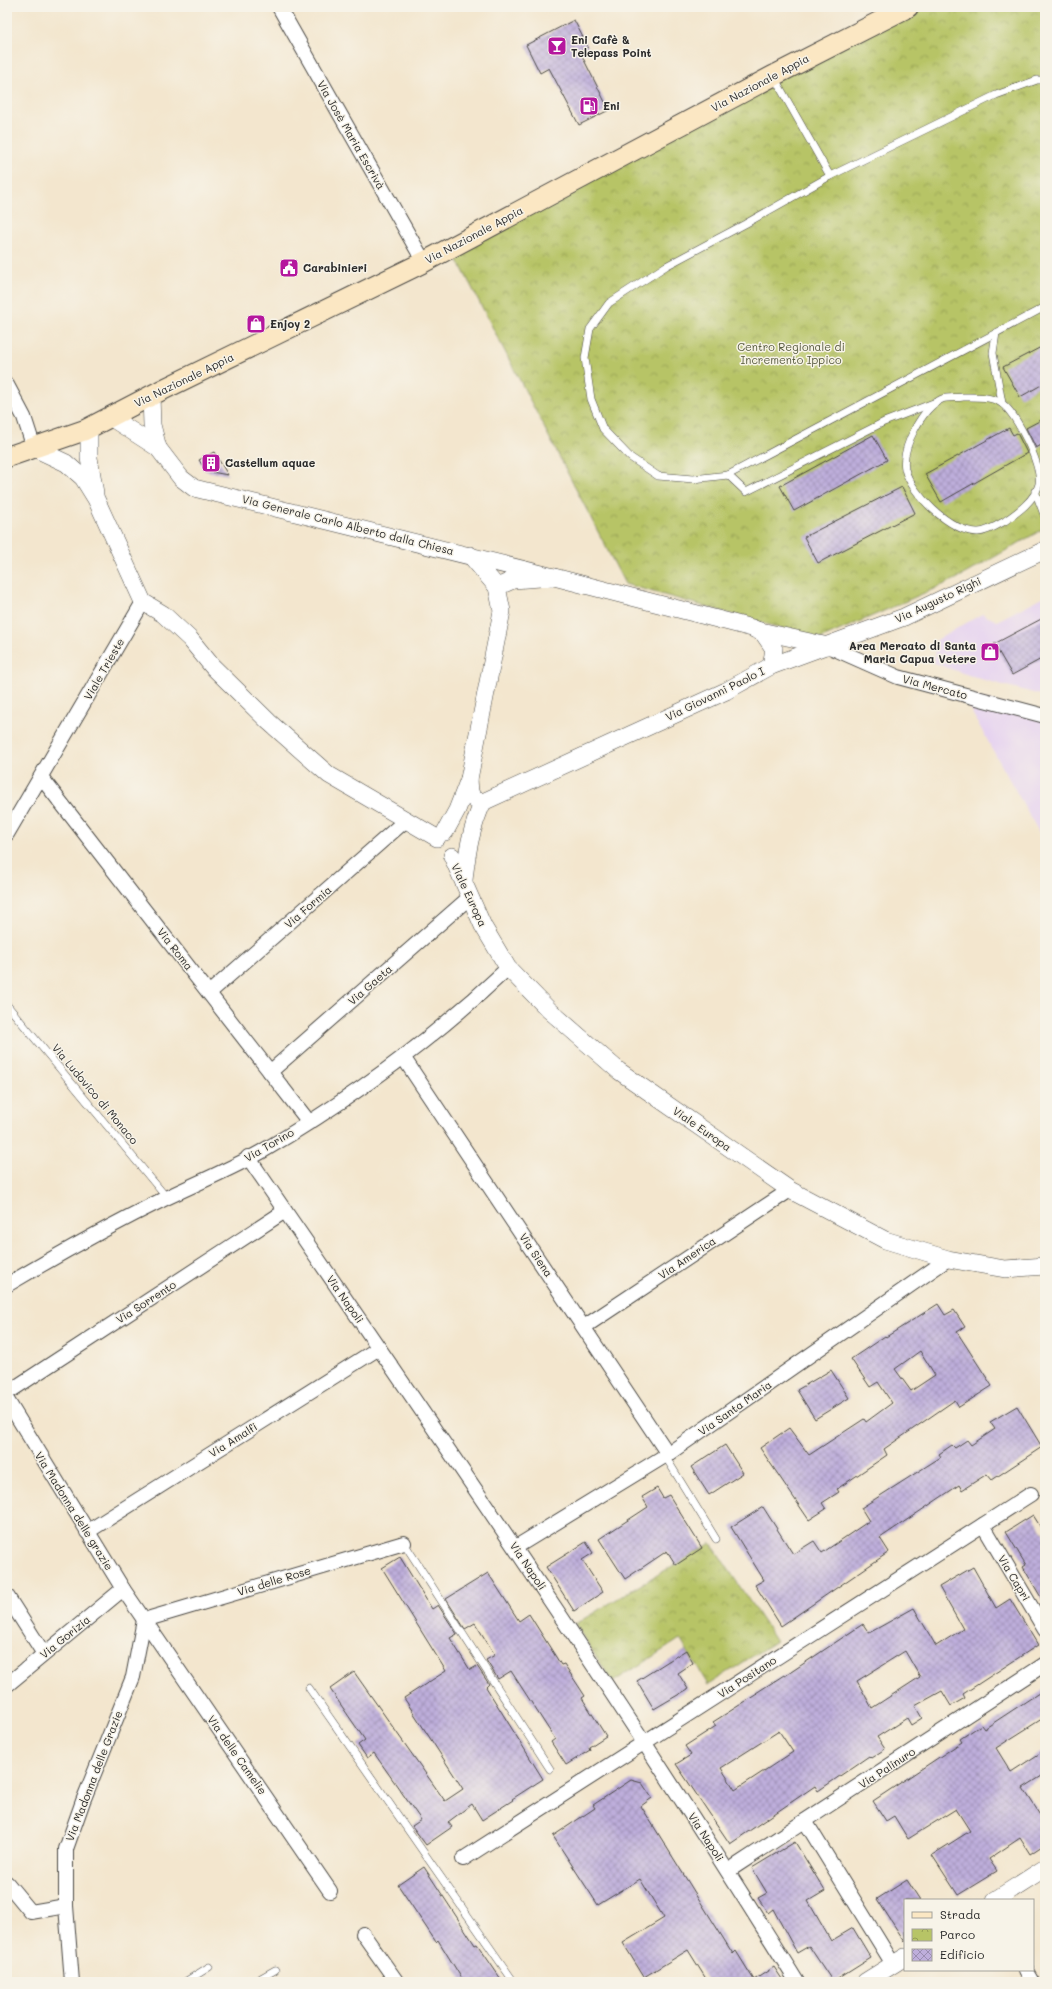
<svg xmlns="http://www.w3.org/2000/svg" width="1052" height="1989" font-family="Mali,sans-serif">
	<defs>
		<pattern id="park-crowns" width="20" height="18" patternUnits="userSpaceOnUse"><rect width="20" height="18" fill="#b7c466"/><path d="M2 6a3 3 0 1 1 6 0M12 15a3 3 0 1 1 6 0" fill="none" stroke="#959f54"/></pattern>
		<pattern id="building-cross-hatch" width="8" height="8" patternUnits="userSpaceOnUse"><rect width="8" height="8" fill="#beaedb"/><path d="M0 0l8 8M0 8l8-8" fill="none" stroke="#9b8eb2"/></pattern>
	</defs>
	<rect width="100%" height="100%" fill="#f7f3e8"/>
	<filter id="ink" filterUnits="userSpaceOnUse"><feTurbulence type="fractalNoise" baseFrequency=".025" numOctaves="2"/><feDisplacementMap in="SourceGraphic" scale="8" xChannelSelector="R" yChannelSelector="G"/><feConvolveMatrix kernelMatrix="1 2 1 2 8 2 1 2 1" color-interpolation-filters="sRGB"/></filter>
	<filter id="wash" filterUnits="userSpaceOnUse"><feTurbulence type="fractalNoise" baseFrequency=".012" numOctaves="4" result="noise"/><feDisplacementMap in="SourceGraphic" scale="16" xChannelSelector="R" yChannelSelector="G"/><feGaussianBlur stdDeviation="0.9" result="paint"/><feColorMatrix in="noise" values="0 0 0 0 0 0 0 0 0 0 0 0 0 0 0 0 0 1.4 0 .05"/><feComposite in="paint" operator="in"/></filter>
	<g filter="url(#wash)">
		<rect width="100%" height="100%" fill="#f3e6ce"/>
		<g fill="#e6d3f0">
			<path d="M1045 596V696L977 678 934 663 935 641 982 614 997 621Z"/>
			<path d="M961 693 1045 716V843Z"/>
		</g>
		<g fill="url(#park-crowns)" stroke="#717848">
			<path d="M908 7H1045V528L956 579 820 639 625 584 451 247Z"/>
			<path d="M711 1543 776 1641 708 1685 680 1639 613 1682 575 1624Z"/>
		</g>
		<g id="blocks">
			<g fill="url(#building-cross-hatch)" fill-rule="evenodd">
				<path d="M574 20 588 47 580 52 609 110 579 125 549 68 540 73 526 45Z"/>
				<path d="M1045 345V383L1020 397 1003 367Z"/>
				<path d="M1045 418V443L1036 448 1026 428Z"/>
				<path d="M1009 428 1013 435 1017 433 1027 453 941 502 925 474Z"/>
				<path d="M873 435 887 460 794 511 780 486Z"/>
				<path d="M214 452 228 475 206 471 199 460Z"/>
				<path d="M902 487 915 513 818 563 804 537Z"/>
				<path d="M1045 617V657L1012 675 994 644Z"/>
				<path d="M938 1304 945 1315 954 1310 965 1327 957 1332 992 1386 959 1407 955 1400 884 1449 887 1455 837 1489 839 1492 822 1503 826 1509 809 1520 760 1448 789 1428 809 1455 864 1419 866 1422 892 1403 878 1382 870 1387 851 1359 885 1336 886 1337ZM920 1351 935 1375 911 1391 895 1369Z"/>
				<path d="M831 1370 849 1398 815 1419 797 1390Z"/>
				<path d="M1017 1406 1042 1447 992 1480 987 1474 962 1490 959 1485 880 1538 889 1552 781 1626 755 1585 764 1580 731 1527 763 1507 793 1554 814 1541 822 1553 869 1521 861 1508 941 1457 939 1454 952 1445 955 1448 967 1440 971 1445 995 1429 990 1422Z"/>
				<path d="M725 1445 743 1473 709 1495 691 1467Z"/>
				<path d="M657 1488 663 1498 669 1495 702 1548 676 1565 667 1551 625 1579 599 1539 648 1507 642 1497Z"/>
				<path d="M1033 1515 1045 1534V1604L1023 1567 1026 1565 1006 1532Z"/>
				<path d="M586 1542 593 1553 582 1560 603 1592 574 1611 546 1567Z"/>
				<path d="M400 1557 432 1609 438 1605 457 1634 450 1638 470 1670 477 1666 489 1684 486 1687 543 1779 512 1799 513 1800 482 1820 472 1804 448 1822 452 1827 426 1845 412 1826 421 1820 374 1753 367 1758 358 1745 365 1740 330 1689 354 1672 445 1801 463 1789 404 1698 446 1671 382 1568Z"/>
				<path d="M973 1567 996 1608 1010 1599 1038 1645 963 1694 965 1698 951 1706 942 1691 915 1706 922 1718 911 1725 907 1718 877 1737 885 1749 871 1758 869 1756 818 1791 815 1786 730 1844 676 1764 691 1755 685 1746 716 1726 713 1722 757 1694 756 1693 784 1675 785 1676 863 1624 869 1633 914 1608 936 1646 963 1629 939 1587ZM905 1651 920 1677 872 1708 857 1681ZM779 1731 793 1752 735 1790 721 1768Z"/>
				<path d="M488 1573 519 1621 529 1614 561 1665 564 1664 585 1696 582 1698 606 1736 589 1747 590 1750 566 1765 551 1742 555 1739 511 1671 498 1679 486 1660 495 1655 475 1623 465 1629 446 1599Z"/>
				<path d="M686 1650 693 1663 678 1673 688 1689 654 1709 637 1681Z"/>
				<path d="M1045 1689V1717L996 1748 1011 1772 1045 1750V1774L1023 1788 1045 1822V1844L1030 1854 1020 1838 989 1859 997 1871 958 1895 932 1855 970 1831 956 1809 908 1839 894 1816 886 1821 873 1801 962 1742 960 1739 981 1725 984 1729Z"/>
				<path d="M631 1780 642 1783 652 1798 641 1806 733 1954 736 1951 754 1980 774 1967 784 1982H708L688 1950 644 1977 623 1943 664 1918 640 1879 598 1905 553 1836 595 1808 593 1805Z"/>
				<path d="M795 1842 825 1891 808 1901 831 1941 853 1928 871 1958 833 1982 809 1946 797 1953 773 1909 768 1913 758 1898 767 1893 752 1868Z"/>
				<path d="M424 1867 475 1945 477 1944 503 1982H464L438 1940 436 1942 398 1885Z"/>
				<path d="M907 1880 920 1900H905V1942L877 1899Z"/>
			</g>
		</g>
	</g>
	<g filter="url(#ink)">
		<use href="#blocks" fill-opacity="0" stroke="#494743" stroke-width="1"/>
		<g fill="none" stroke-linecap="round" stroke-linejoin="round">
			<defs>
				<g id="service">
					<path d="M774 77 830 176"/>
					<path d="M1045 80H1037L996 95 830 176 745 224 666 266 609 303 590 329 585 358 591 399 603 429 630 457 658 476 693 479 728 475 1045 307"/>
					<path d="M996 333 993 353 1002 403"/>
					<path d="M963 397C975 397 991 396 1001 403 1016 412 1043 467 1039 484 1035 500 1018 512 1005 521 998 525 985 533 977 532 950 531 911 494 905 469 901 448 922 408 942 399 947 397 957 398 963 397Z"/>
					<path d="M728 475 746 492 884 422 936 402"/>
					<path d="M1035 491 1045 517"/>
					<path d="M7 1005 167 1198"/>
					<path d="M665 1456 716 1539"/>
					<path d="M404 1543 550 1769"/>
					<path d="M309 1688 514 1982"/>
					<path d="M185 1982 209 1967"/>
					<path d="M254 1982 275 1970"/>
				</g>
				<g id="minor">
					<path d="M279 7 424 262"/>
					<path d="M7 385 24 417 34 448"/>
					<path d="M828 646 898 677 1045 716"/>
					<path d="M41 777 309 1122"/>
					<path d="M7 834 143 602"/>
					<path d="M209 993 406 820"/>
					<path d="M403 1057 668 1454"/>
					<path d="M270 1072 470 897"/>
					<path d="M248 1157C435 1430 623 1701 797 1982"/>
					<path d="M7 1285C59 1254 111 1225 166 1198 197 1183 231 1169 261 1152 350 1100 433 1039 508 968"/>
					<path d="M584 1327 790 1190"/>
					<path d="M7 1393 285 1211"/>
					<path d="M7 1400 123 1589 330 1891"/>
					<path d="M983 1525 1045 1630"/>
					<path d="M87 1532 379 1348"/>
					<path d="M516 1547 668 1454 948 1259"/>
					<path d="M7 1596 44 1654"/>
					<path d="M144 1620 404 1543"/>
					<path d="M7 1685 123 1589"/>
					<path d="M805 1821 893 1964"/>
					<path d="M463 1859 1031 1494"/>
					<path d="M728 1871 1045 1664"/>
					<path d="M7 1883 31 1912 66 1906"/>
					<path d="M363 1934 397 1982"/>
					<path d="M1026 1970 1033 1982"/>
					<path d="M72 1982 66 1906V1849L83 1801 133 1677 144 1620"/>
				</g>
				<g id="tertiary">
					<path d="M151 396 152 425 158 448"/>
					<path d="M110 417 158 448 181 478 194 488 554 577"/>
					<path d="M89 428V458L95 493"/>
					<path d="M34 448 66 463 83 478 96 499 143 602 163 614 190 639 212 666 269 722 329 775 437 838"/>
					<path d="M497 587 513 580 554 577 752 628 763 633 774 649 771 666"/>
					<path d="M756 630 828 646"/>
					<path d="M469 779 470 793 475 800 483 802 726 691 771 666 904 617 1045 550"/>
					<path d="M445 832 457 810 469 779 502 611 497 587 470 555"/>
					<path d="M452 856 483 926 508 968 549 1010 619 1071 790 1190 885 1240 948 1259 1005 1269 1045 1266"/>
					<path d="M464 880C467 852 471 828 483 802"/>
					<path d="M995 1900 1045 1868"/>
					<path d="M865 1982 905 1957"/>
				</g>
				<path id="secondary" d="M7 457 85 430 160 391 424 262 773 76 908 7"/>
			</defs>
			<use href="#service" stroke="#494743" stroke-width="8"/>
			<use href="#minor" stroke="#494743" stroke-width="16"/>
			<use href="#tertiary" stroke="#494743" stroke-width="18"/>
			<use href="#secondary" stroke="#494743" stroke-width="22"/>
			<use href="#service" stroke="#fff" stroke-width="7"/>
			<use href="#minor" stroke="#fff" stroke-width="14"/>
			<use href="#tertiary" stroke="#fff" stroke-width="17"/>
			<use href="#secondary" stroke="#fbe7c3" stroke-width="20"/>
		</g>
	</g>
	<defs>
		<symbol id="bar-square" viewBox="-11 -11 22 22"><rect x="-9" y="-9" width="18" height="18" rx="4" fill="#b5179e" stroke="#f7f3e8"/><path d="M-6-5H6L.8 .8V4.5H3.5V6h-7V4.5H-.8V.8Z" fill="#fff"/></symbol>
		<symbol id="fuel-square" viewBox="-11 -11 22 22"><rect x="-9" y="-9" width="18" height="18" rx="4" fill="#b5179e" stroke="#f7f3e8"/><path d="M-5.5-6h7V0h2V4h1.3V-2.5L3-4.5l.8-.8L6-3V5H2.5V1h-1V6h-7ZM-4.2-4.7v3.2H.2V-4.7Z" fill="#fff"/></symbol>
		<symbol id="civic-square" viewBox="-11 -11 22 22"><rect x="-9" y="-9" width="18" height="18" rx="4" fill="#b5179e" stroke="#f7f3e8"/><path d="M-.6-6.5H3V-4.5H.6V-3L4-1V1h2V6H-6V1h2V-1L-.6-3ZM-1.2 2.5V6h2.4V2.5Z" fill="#fff"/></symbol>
		<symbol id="shop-square" viewBox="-11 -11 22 22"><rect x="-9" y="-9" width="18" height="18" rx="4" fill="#b5179e" stroke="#f7f3e8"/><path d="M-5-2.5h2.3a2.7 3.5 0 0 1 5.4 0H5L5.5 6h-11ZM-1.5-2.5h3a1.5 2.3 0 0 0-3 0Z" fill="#fff"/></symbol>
		<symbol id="building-square" viewBox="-11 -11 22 22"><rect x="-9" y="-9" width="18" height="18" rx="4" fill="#b5179e" stroke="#f7f3e8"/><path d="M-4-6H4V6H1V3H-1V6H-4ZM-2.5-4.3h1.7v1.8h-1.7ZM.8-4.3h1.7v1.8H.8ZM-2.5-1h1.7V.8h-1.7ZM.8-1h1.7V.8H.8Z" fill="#fff"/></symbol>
	</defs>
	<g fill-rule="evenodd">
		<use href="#bar-square" x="546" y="35" width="22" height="22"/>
		<use href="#fuel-square" x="578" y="95" width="22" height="22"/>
		<use href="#civic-square" x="278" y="257" width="22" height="22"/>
		<use href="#shop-square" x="245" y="313" width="22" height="22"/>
		<use href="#building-square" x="200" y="452" width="22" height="22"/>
		<use href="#shop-square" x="979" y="641" width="22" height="22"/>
	</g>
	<g text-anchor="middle" stroke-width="3" stroke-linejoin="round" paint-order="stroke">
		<g font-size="11" font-weight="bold" fill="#2b2b2b" stroke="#f7f3e8" text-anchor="start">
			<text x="571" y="44">Eni Cafè &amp;<tspan x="571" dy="13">Telepass Point</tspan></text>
			<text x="603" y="110">Eni</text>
			<text x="303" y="272">Carabinieri</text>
			<text x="270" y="328">Enjoy 2</text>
			<text x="225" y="467">Castellum aquae</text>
			<text x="976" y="650" text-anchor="end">Area Mercato di Santa<tspan x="976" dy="13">Maria Capua Vetere</tspan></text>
		</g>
		<g font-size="11" fill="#2b2b2b" stroke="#f7f3e8">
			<text transform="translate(760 83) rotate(-28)" y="4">Via Nazionale Appia</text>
			<text transform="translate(351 135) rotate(60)" y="4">Via Josè Maria Escrivà</text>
			<text transform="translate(474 235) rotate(-28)" y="4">Via Nazionale Appia</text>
			<text transform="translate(184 380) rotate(-26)" y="4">Via Nazionale Appia</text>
			<text transform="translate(348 525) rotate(14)" y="4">Via Generale Carlo Alberto dalla Chiesa</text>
			<text transform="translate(938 600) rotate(-25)" y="4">Via Augusto Righi</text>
			<text transform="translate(104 669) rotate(-60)" y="4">Viale Trieste</text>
			<text transform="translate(935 687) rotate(15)" y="4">Via Mercato</text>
			<text transform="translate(715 694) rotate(-26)" y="4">Via Giovanni Paolo I</text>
			<text transform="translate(469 895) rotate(65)" y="4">Viale Europa</text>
			<text transform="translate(308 907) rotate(-41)" y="4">Via Formia</text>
			<text transform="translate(175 949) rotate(52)" y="4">Via Roma</text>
			<text transform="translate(370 985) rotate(-41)" y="4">Via Gaeta</text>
			<text transform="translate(95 1094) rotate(50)" y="4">Via Ludovico di Monaco</text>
			<text transform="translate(702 1129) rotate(35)" y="4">Viale Europa</text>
			<text transform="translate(269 1145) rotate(-30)" y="4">Via Torino</text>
			<text transform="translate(536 1255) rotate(56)" y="4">Via Siena</text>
			<text transform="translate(687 1258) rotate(-34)" y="4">Via America</text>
			<text transform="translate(345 1299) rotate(55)" y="4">Via Napoli</text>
			<text transform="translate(146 1302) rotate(-33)" y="4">Via Sorrento</text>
			<text transform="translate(735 1408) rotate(-35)" y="4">Via Santa Maria</text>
			<text transform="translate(233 1440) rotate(-32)" y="4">Via Amalfi</text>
			<text transform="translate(74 1511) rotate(58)" y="4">Via Madonna delle grazie</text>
			<text transform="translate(528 1566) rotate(56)" y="4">Via Napoli</text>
			<text transform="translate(1014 1578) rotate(59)" y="4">Via Capri</text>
			<text transform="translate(274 1581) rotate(-17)" y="4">Via delle Rose</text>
			<text transform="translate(65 1637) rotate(-39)" y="4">Via Gorizia</text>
			<text transform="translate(747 1677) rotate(-33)" y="4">Via Positano</text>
			<text transform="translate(237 1755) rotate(55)" y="4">Via delle Camelie</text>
			<text transform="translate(887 1768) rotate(-33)" y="4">Via Palinuro</text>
			<text transform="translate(94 1776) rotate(-69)" y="4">Via Madonna delle Grazie</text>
			<text transform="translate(706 1837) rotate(57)" y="4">Via Napoli</text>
		</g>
		<g font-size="11" fill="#55593d" stroke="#f7f3e8">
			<text x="791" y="351">Centro Regionale di<tspan x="791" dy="13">Incremento Ippico</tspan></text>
		</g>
	</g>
	<rect width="1052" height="1989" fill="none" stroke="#f7f3e8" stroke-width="24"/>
	<rect x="904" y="1899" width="130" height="72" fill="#f7f3e8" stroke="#a5a39c"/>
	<rect x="912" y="1912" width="20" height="6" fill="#fbe7c3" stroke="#a5a39c"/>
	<text x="940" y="1919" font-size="12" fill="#2b2b2b">Strada</text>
	<rect x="912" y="1929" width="20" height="12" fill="url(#park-crowns)" stroke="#a5a39c"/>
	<text x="940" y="1939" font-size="12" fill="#2b2b2b">Parco</text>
	<rect x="912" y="1949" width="20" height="12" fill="url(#building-cross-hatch)" stroke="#a5a39c"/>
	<text x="940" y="1959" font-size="12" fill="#2b2b2b">Edificio</text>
</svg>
